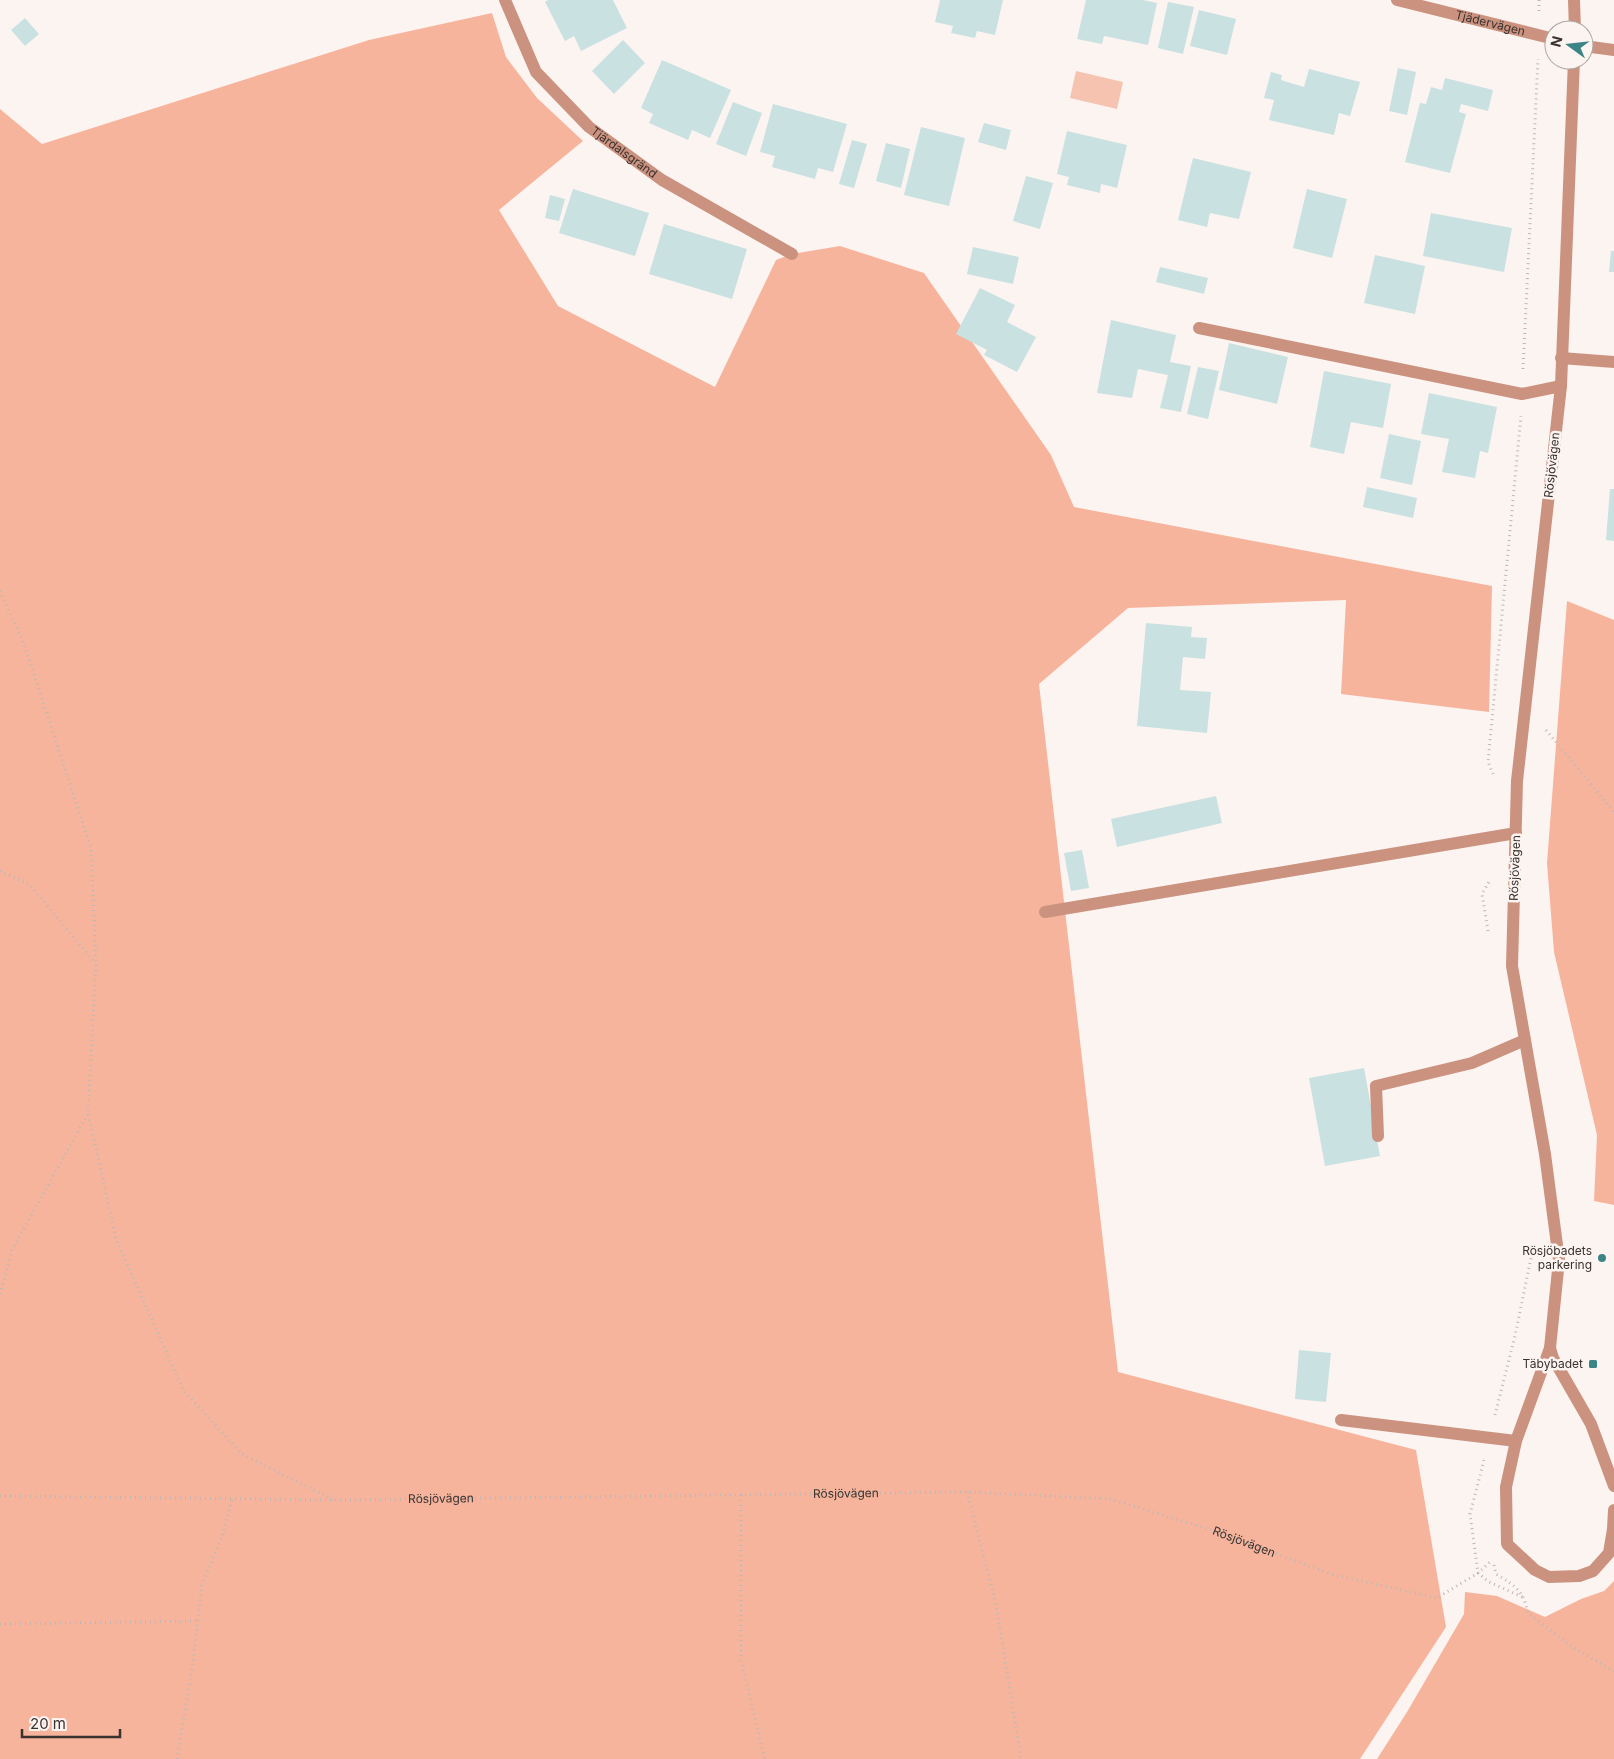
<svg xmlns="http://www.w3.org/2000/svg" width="1614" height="1759" font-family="Inter,sans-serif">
	<rect width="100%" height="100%" fill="#fcf4f1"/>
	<g fill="#f7b49d">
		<path d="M492 13 506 57 537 98 583 141 499 210 558 306 715 387 776 260 792 254 840 246 924 273 1051 455 1074 507 1492 586 1489 712 1341 694 1346 600 1128 608 1039 684 1118 1372 1416 1450 1446 1627 1360 1759H0V109L42 144 369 40Z"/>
		<path d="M1567 601 1614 620V1205L1594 1201 1597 1135 1554 952 1547 863Z"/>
		<path d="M1614 1581V1759H1377L1407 1712 1464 1614 1465 1592 1497 1596 1545 1617 1581 1599 1604 1591Z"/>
	</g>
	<path fill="#f6c3b1" d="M1076 71 1123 82 1117 109 1070 98Z"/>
	<g fill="#c9e1e1">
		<path d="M548 0H613L627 28 581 51 574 36 565 41 545 2Z"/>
		<path d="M940 0H1003L995 35 977 31 975 38 951 33 953 26 935 22Z"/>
		<path d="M1086 0H1143L1157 3 1148 45 1104 36 1102 44 1077 39Z"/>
		<path d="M1168 2 1194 7 1183 54 1158 48Z"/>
		<path d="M1199 10 1236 19 1227 55 1190 46Z"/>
		<path d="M25 18 39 34 25 46 11 30Z"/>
		<path d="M623 40 645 63 614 94 592 71Z"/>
		<path d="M662 60 731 90 710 138 692 130 688 140 649 123 653 114 641 108Z"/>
		<path d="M1398 68 1416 72 1407 115 1389 111Z"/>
		<path d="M1309 69 1360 82 1350 116 1339 113 1334 135 1269 120 1274 100 1264 98 1271 72 1282 75 1281 80 1304 87Z"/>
		<path d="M1445 78 1493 90 1488 111 1461 104 1459 112 1466 114 1450 173 1405 162 1420 103 1426 104 1431 87 1442 90Z"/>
		<path d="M733 102 762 113 746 156 716 144Z"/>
		<path d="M773 104 847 124 833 172 818 168 815 179 772 167 775 156 760 152Z"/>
		<path d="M984 123 1011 130 1006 150 978 142Z"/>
		<path d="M921 127 965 138 949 206 904 195Z"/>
		<path d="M1067 131 1127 145 1117 188 1101 184 1100 193 1067 185 1069 177 1057 174Z"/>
		<path d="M852 140 867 144 854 188 839 184Z"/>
		<path d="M886 143 910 149 901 188 876 181Z"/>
		<path d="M1193 158 1251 172 1239 219 1210 213 1207 227 1178 220Z"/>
		<path d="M1026 176 1053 183 1040 229 1013 221Z"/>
		<path d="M573 189 649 213 635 256 559 233Z"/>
		<path d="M1307 189 1347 199 1332 258 1293 248Z"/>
		<path d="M550 195 565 199 559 221 545 218Z"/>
		<path d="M1431 213 1512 228 1504 272 1423 256Z"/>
		<path d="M664 224 747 249 732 299 649 274Z"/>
		<path d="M973 247 1019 257 1013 284 967 274Z"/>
		<path d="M1611 251H1614V272H1609Z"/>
		<path d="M1375 255 1425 266 1415 314 1364 303Z"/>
		<path d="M1160 267 1208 278 1204 294 1156 282Z"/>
		<path d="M980 288 1015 305 1007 322 1036 337 1017 372 984 355 987 350 956 334Z"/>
		<path d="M1111 320 1176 335 1170 362 1191 366 1181 412 1160 408 1168 375 1138 369 1132 398 1097 393Z"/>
		<path d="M1229 343 1288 357 1277 404 1219 390Z"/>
		<path d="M1198 367 1219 371 1208 419 1187 414Z"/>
		<path d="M1324 371 1391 384 1383 428 1351 422 1344 454 1310 447Z"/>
		<path d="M1429 393 1497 407 1488 453 1480 451 1475 478 1442 472 1449 439 1421 434Z"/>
		<path d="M1389 434 1421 441 1412 485 1380 478Z"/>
		<path d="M1367 487 1417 498 1413 518 1363 507Z"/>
		<path d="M1610 489H1614V541L1606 540Z"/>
		<path d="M1146 623 1192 627 1191 637 1207 638 1205 659 1183 657 1180 690 1211 692 1207 733 1137 726Z"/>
		<path d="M1216 796 1222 823 1117 847 1111 819Z"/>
		<path d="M1082 850 1089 888 1071 891 1064 853Z"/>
		<path d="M1364 1068 1380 1156 1325 1166 1309 1078Z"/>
		<path d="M1299 1350 1331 1353 1326 1402 1295 1399Z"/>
	</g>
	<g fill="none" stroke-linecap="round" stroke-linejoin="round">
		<g stroke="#bfb7b4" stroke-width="3" stroke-dasharray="1 4" stroke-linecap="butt">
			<path d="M1539 0V12"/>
			<path d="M1523 369 1538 59"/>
			<path d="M0 591 24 644 91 848 96 964 88 1112 116 1239 183 1390 242 1454 334 1500"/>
			<path d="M1546 730 1614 812"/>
			<path d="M1493 774 1488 762 1489 751 1521 416"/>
			<path d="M0 871 30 885 95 963"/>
			<path d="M1488 931 1482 894 1490 880"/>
			<path d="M0 1294 12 1250 88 1113"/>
			<path d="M1495 1415 1515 1336 1533 1248"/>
			<path d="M1484 1460 1470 1514 1478 1573 1489 1582 1525 1598"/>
			<path d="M967 1492 996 1604 1021 1759"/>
			<path d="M741 1495V1660L765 1759"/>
			<path id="s1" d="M0 1496 335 1500 967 1492 1110 1499 1215 1531 1330 1574 1437 1598 1478 1573 1491 1561"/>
			<path d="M1494 1565 1496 1574C1515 1585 1524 1592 1528 1613L1572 1647 1614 1671"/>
			<path d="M0 1624 198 1621"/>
			<path d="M177 1759 192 1670 202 1585 223 1534 232 1499"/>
		</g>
		<g stroke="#cb937f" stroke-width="12">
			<path d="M1045 912 1516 833"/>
			<path d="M1378 1136 1376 1086 1472 1063 1525 1040"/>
			<path d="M1341 1420 1516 1441"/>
		</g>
		<g stroke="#cb937f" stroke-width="12">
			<path id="s2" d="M505 0 536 72 589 127 662 180 792 254"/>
			<path id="s3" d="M1397 0 1554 39"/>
			<path d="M1574 0 1575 30"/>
			<path d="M1584 46 1614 50"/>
			<path d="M1574 60 1561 386 1517 781 1512 966 1545 1154 1559 1260 1550 1348 1516 1441 1506 1487 1507 1544 1535 1570 1549 1577 1579 1576 1593 1571 1609 1553 1613 1529 1614 1510"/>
			<path d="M1199 328 1522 394 1561 386"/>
			<path d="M1561 358 1614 362"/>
			<path d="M1550 1348 1553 1358 1591 1424 1614 1486"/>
		</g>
	</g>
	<g fill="#3c8587" stroke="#fcf4f1" stroke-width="2">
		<circle cx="1602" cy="1258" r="5"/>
		<rect x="1588" y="1359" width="10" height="10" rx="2.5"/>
	</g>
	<g text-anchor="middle" stroke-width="5" stroke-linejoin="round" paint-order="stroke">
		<g font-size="12" fill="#3a322f" stroke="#fcf4f1">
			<text dy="4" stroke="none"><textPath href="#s3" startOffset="96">Tjädervägen</textPath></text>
			<text dy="4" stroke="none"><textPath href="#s2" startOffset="198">Tjärdalsgränd</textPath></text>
			<text transform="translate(1552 465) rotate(-84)" y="4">Rösjövägen</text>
			<text transform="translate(1515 868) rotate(-88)" y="4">Rösjövägen</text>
			<text dy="4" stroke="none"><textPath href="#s1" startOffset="846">Rösjövägen</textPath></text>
			<text dy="4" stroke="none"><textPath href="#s1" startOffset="441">Rösjövägen</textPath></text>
			<text dy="4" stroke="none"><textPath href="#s1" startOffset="1251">Rösjövägen</textPath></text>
		</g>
		<g font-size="12" fill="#3a322f" stroke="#fcf4f1" text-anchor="end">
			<text x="1592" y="1255">Rösjöbadets<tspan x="1592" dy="14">parkering</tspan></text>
			<text x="1583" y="1368">Täbybadet</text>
		</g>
	</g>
	<g transform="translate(1569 45) rotate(285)"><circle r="24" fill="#fcf4f1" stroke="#aea6a3"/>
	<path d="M0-4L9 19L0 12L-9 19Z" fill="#3c8587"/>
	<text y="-8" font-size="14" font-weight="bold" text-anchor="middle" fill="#3a322f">N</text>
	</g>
	<path d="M22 1729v8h98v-8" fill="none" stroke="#3a322f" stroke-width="2.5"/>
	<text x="30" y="1729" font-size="15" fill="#3a322f" stroke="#fcf4f1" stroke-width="4" paint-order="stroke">20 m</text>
</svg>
